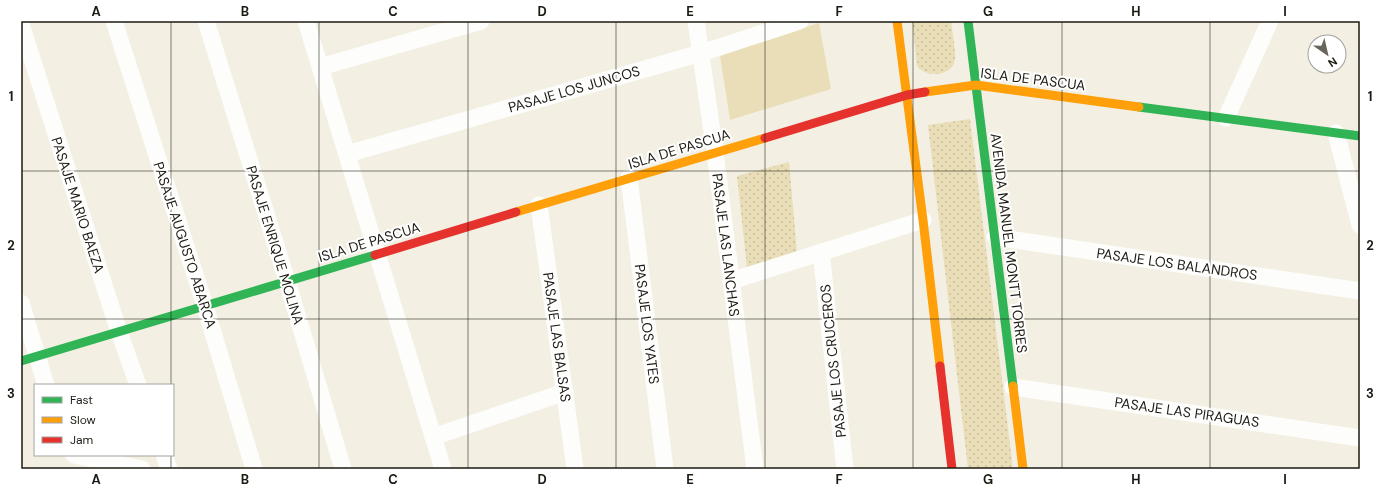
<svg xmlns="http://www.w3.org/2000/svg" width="1381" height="490" font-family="'DM Sans',sans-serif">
	<defs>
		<pattern id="grass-dots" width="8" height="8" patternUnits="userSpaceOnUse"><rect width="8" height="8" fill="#e9deb7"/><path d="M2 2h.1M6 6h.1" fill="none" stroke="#c7be9c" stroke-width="1.8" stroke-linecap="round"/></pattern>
	</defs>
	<rect width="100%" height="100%" fill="#f3f0e3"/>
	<g fill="url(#grass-dots)">
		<path d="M912 21H951C952 29 956 52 955 59 953 77 926 78 917 66Z"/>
		<path d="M970 119 1013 469H968L928 125Z"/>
		<path d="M789 162 797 252 747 268 737 176Z"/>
	</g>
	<path fill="#e9deb7" d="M819 23 831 89 730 120 720 56Z"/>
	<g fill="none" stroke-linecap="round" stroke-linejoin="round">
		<g stroke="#fdfdfb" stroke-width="17">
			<path d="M114 21 205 306 254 469"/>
			<path d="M206 21 287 281 343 469"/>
			<path d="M306 21 443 469"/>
			<path d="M696 21 715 152 755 469"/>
			<path d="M21 24 119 332 138 385"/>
			<path d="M320 67 481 21"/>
			<path d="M1226 118 1270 21"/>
			<path d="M1336 133 1360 225"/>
			<path d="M347 154 701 53 800 21"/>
			<path d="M629 178 665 469"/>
			<path d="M539 205 575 469"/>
			<path d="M995 237 1360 291"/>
			<path d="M821 252 845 469"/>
			<path d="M731 281 923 220"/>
			<path d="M21 303 46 385"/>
			<path d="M1013 387 1360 438"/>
			<path d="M433 437 565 392"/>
			<path d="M74 455 142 469"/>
			<path d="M164 455 169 469"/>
		</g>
		<g stroke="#30b455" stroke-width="9">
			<path d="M968 21 1013 386"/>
			<path d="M1139 107 1360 136"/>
			<path d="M21 361 375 255"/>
		</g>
		<g stroke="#ff9f0a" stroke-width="9">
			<path d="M897 21 923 220 940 366"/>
			<path d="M925 92 976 85 1139 107"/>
			<path d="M516 212 765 138"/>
			<path d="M1013 386 1023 469"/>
		</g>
		<g stroke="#e5322d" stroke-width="9">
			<path d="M765 138 907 95 925 92"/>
			<path d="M375 255 516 212"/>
			<path d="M940 366 952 469"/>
		</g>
	</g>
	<path fill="none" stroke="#1c1a12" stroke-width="1" stroke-opacity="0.55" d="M171 21V385M319 21V469M468 21V469M616 21V469M765 21V469M913 21V469M1062 21V469M1210 21V469M21 171H1360M21 319H1360M171 455V469"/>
	<g text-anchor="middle" stroke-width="4" stroke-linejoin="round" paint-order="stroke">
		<g font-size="14" fill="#1c1a12" stroke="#fff">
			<text transform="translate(1033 79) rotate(7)" y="5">ISLA DE PASCUA</text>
			<text transform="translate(574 89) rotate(-16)" y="5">PASAJE LOS JUNCOS</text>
			<text transform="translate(679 149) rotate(-17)" y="5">ISLA DE PASCUA</text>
			<text transform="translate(78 205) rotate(72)" y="5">PASAJE MARIO BAEZA</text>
			<text transform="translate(369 242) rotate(-17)" y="5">ISLA DE PASCUA</text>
			<text transform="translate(1009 243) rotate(83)" y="5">AVENIDA MANUEL MONTT TORRES</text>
			<text transform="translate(185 245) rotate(72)" y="5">PASAJE AUGUSTO ABARCA</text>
			<text transform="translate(275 245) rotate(73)" y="5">PASAJE ENRIQUE MOLINA</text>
			<text transform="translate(726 245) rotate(83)" y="5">PASAJE LAS LANCHAS</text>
			<text transform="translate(1177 264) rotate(8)" y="5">PASAJE LOS BALANDROS</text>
			<text transform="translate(647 324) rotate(83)" y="5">PASAJE LOS YATES</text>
			<text transform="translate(557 337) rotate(82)" y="5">PASAJE LAS BALSAS</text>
			<text transform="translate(833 361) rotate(-96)" y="5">PASAJE LOS CRUCEROS</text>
			<text transform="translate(1187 412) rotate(8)" y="5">PASAJE LAS PIRAGUAS</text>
		</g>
	</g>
	<rect width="1381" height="490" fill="none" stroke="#ffffff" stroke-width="44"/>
	<rect x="34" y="384" width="140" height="72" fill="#ffffff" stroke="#a4a3a0"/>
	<rect x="42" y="397" width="20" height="6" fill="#30b455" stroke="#a4a3a0"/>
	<text x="70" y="404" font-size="12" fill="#1c1a12">Fast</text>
	<rect x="42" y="417" width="20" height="6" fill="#ff9f0a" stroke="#a4a3a0"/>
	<text x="70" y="424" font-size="12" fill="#1c1a12">Slow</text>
	<rect x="42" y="437" width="20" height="6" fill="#e5322d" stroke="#a4a3a0"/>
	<text x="70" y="444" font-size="12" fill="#1c1a12">Jam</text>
	<g transform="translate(1327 54) rotate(146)"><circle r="19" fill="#ffffff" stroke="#a4a3a0"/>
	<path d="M0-3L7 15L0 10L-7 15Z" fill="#67655b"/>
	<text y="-6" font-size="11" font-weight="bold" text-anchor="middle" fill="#1c1a12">N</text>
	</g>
	<rect x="22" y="22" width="1337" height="446" fill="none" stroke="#1c1a12" stroke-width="1.5"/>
	<g font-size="13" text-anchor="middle" font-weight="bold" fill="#1c1a12">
		<text x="96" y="16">A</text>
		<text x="245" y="16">B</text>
		<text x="393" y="16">C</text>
		<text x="542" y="16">D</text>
		<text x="690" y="16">E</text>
		<text x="839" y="16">F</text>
		<text x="988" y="16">G</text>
		<text x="1136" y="16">H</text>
		<text x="1285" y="16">I</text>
		<text x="11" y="101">1</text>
		<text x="1370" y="101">1</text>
		<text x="11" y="250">2</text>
		<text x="1370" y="250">2</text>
		<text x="11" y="398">3</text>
		<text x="1370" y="398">3</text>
		<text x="96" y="484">A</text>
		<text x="245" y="484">B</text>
		<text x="393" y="484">C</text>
		<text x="542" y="484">D</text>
		<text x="690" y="484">E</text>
		<text x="839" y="484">F</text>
		<text x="988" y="484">G</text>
		<text x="1136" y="484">H</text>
		<text x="1285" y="484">I</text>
	</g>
</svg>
